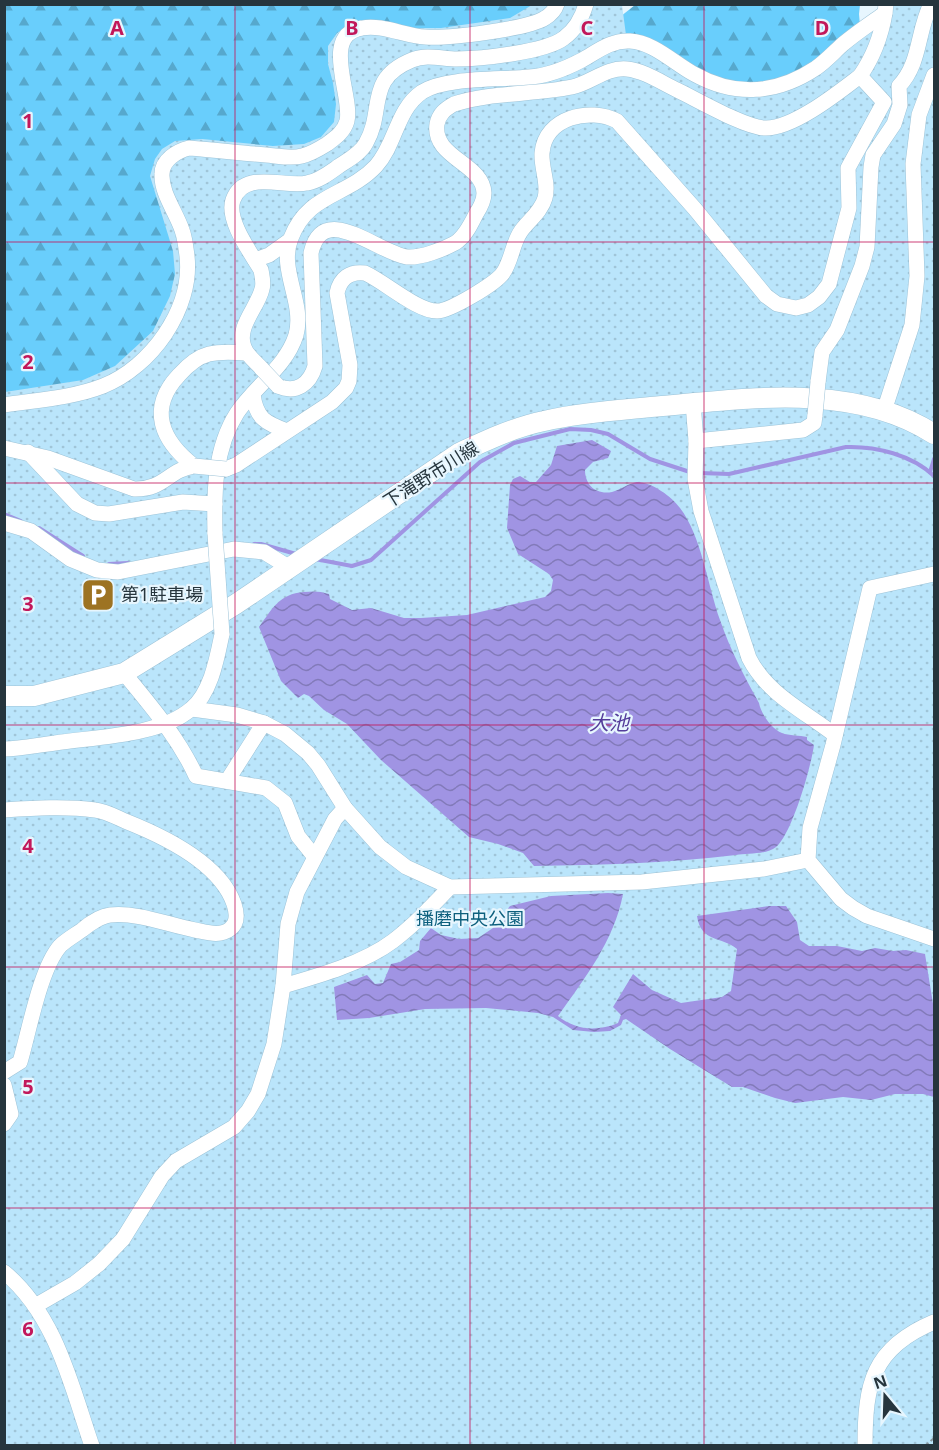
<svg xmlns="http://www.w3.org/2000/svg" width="939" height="1450" font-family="'Noto Sans','Noto Sans JP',sans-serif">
	<defs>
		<pattern id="forest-firs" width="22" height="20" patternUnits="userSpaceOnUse" patternTransform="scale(1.5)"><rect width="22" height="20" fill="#69cefc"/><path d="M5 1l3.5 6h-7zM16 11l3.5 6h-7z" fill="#56a8cd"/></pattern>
		<pattern id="park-dots" width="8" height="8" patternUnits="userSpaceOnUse" patternTransform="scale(1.5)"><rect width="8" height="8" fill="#bae5fb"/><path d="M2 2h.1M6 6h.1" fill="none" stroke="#a0c5d8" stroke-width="1.8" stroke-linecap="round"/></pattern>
		<pattern id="water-waves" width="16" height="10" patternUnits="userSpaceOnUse" patternTransform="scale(1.5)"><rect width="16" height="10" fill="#a094e3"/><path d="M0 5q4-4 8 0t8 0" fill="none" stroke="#827ab9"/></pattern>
	</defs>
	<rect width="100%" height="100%" fill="#e7f6fe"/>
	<g fill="url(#forest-firs)">
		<path d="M5 5H550L250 260 5 512Z"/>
		<path d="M635 5H860L859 14 867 106 834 164 586 44Z"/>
	</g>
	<path fill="url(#park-dots)" d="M532 5H622L626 35 704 75 729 83 774 82 815 62 888 5H934V1445L5 1446V392L83 380 115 366 153 331 170 296 175 274 173 251 150 176 155 159 162 149 175 141 202 139 273 146 304 144 321 137 334 122 336 104 333 83 328 64V46L337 33 351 24 362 21 403 28H441L510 18Z"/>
	<g fill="url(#water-waves)">
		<path d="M592 440 611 451 608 458 593 462 585 470C585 485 596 495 612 492 620 490 629 483 637 482 652 482 672 497 680 508 701 535 708 586 720 620 730 649 744 676 759 703 761 714 772 729 782 733 789 736 800 735 807 737V740L814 745C811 767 792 834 776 847 766 855 747 853 736 855 669 863 601 865 534 866L523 853 498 844 469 837 381 760 347 724 324 710 309 696 304 694 298 698 281 681 259 627C273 608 279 594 304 592 313 591 320 591 329 594L330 599 352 610 371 608 404 618H421L467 615 545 597 551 591 553 580 549 574 518 554 507 528 510 485 513 479 520 476 530 482H536L551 465 557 446Z"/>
		<path d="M608 893 623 894C614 941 585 978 558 1016 575 1030 597 1032 618 1023L621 1015 613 1007 633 974 652 990 681 1003 722 997 731 991 737 949C722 936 701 943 697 916L769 906H786L797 922 800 940 809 946H837L862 951 875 948 893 951 906 950 925 954 934 1010V1097L923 1094H895L871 1100 843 1097 795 1103 775 1098 743 1087H732L670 1049 626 1019 623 1020 621 1025 610 1031 594 1032 573 1030 553 1017 538 1013 486 1008 425 1009 369 1018 337 1020 334 987 367 975 375 984 383 983 391 964 400 962 419 950 420 941 431 928 441 935 459 939 478 938 493 928 510 906 551 896Z"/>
	</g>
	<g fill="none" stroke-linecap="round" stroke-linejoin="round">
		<g stroke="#a094e3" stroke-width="4">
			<path d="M930 472 934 459"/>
			<path d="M700 473 729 474 846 447C876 446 912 455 934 476"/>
			<path d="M4 514 21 521"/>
			<path d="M39 528 83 556"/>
			<path d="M254 544H261L296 554"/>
			<path d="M315 559 352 566 371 560 480 462 514 443 570 429 591 430 608 434 650 459 693 473"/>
			<path d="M109 564 128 563"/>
		</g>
		<defs>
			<g id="minor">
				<path d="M860 76C874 56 881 37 885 13"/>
				<path d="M255 260 269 255 290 240"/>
				<path d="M262 369C256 362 247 356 244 347 236 327 258 307 262 289 264 283 262 276 261 270 251 253 226 220 233 200 244 169 284 188 307 183 319 181 329 173 339 166 348 160 361 153 366 143 385 110 365 79 412 60 427 54 442 59 457 59 481 59 546 52 564 38 575 30 582 18 586 4"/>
				<path d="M818 382 822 352 837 330 862 266 867 247 871 167 873 155 894 124 900 105 899 86C921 63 917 31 931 4"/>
				<path d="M253 394C256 419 266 423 287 431"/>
				<path d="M693 403 696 441 695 479 701 511 749 658C767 694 804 711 835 735"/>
				<path d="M4 405C37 400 72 398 103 386 151 367 193 309 187 256 186 248 185 238 182 230 176 212 161 193 162 174 162 160 177 151 189 148 215 150 241 153 266 155 278 156 291 159 302 156 311 154 319 149 327 144 335 138 344 132 347 121 353 96 320 35 362 28 382 24 405 36 425 37 447 39 528 29 545 18 550 15 555 10 557 4"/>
				<path d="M884 411 912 325 917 276 913 164 919 115 934 75"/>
				<path d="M696 441 803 430 814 423 815 415"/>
				<path d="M4 448 48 458 134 489C164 490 168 470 194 466"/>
				<path d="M28 452 77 504 95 513 109 514 183 502 215 504"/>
				<path d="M194 466C162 441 147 409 179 375 187 366 197 357 209 354 221 351 234 352 246 353"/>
				<path d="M226 469 236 465 332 402 346 388 349 381 350 365 337 293C340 278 350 271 365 273 385 282 417 311 437 311 450 311 495 284 503 273 512 260 512 244 521 231 529 220 541 212 545 198 549 183 541 168 542 153 545 117 590 107 617 121L695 209 766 296 777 304 796 308 808 305 819 297 829 284 849 208 848 168 884 102 860 76C839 92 793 129 765 128 744 127 698 100 677 90 662 83 645 71 627 69 606 67 591 83 572 87 533 95 491 92 454 104 445 109 439 114 437 124 432 158 483 163 484 193 484 200 480 208 476 214 471 224 465 237 455 243 442 250 421 258 407 257 378 253 323 200 311 253L315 366C310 384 296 394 278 386"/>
				<path d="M4 523 31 531 70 559 97 570 118 572 234 549 264 552 290 568"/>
				<path d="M215 534C214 493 214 449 237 413 255 386 286 367 296 335 305 302 278 270 291 238 308 193 347 197 376 166 396 144 396 110 422 92 445 77 500 80 529 77 548 76 565 69 582 60 598 51 611 40 630 41 653 42 674 63 694 74 735 97 777 94 816 68 826 61 834 52 843 44 856 33 871 23 885 13L886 4"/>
				<path d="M934 574 870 588 833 745 810 828 808 860 841 899 853 908 867 916 934 939"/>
				<path d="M124 673C151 706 178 737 196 776L266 788 285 803 298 836 314 856"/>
				<path d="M192 709 237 715 264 723 285 734 308 753 318 765 345 808 380 847 406 867 450 887 642 882 764 869 808 860"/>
				<path d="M4 749C21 749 38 745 55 743 94 737 160 736 191 709 211 693 217 658 222 634"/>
				<path d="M227 781 264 723"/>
				<path d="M4 810C34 808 66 806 95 810 105 811 116 817 125 821 163 836 220 863 234 904 237 913 238 923 230 929 220 937 206 932 195 930 168 925 138 912 110 915 101 916 89 924 82 930 75 935 66 940 60 946 40 969 29 1032 20 1062L4 1072"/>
				<path d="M283 986C318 976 364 963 393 941 414 925 432 906 450 887"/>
				<path d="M4 1085 11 1114 4 1124"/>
				<path d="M4 1272C56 1315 71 1385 92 1446"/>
				<path d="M35 1306 75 1283 99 1264 123 1239 162 1176 176 1161 234 1127 248 1111 258 1094 274 1044 283 986 288 924 297 892 335 819 345 808"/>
				<path d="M865 1446C865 1384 872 1348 934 1322"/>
			</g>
			<path id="major" d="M4 696H34L124 673 236 604 459 453C487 440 515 427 544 421 583 412 623 410 662 406 751 398 855 383 934 434"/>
		</defs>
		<use href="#minor" stroke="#9ec4d8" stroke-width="16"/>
		<use href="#major" stroke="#9ec4d8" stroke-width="21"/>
		<path stroke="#86959d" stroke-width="2" stroke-dasharray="4.5 3" stroke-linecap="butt" d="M925 1446 934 1438"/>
		<use href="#minor" stroke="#fff" stroke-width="15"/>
		<use href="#major" stroke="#fff" stroke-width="20"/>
		<defs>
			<g id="minor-bridge">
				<path d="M262 369 278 386"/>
				<path d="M815 415 818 382"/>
				<path d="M194 466 226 469"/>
				<path d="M215 534 222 634"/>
			</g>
		</defs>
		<use href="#minor-bridge" stroke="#9ec4d8" stroke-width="16" stroke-linecap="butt"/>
		<use href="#minor-bridge" stroke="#fff" stroke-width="15"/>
	</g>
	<path fill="none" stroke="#c2185b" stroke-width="1.5" stroke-opacity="0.55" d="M235 4V1446M470 4V1446M704 4V1446M4 242H934M4 483H934M4 725H934M4 967H934M4 1208H934"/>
	<defs>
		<symbol id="parking-square" viewBox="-11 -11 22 22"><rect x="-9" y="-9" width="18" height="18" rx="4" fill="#9d7322" stroke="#e7f6fe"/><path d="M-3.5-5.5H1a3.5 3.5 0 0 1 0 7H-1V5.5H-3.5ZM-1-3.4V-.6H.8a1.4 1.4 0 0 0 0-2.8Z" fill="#fff"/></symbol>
	</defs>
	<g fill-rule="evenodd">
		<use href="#parking-square" x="79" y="576" width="38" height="38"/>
	</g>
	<g text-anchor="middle" stroke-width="4.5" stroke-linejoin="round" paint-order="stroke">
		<g font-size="18" fill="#26353d" stroke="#e7f6fe">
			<text transform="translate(431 475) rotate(-32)" y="6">下滝野市川線</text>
		</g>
		<g font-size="18" fill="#26353d" stroke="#e7f6fe" text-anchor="start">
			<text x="121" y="601">第1駐車場</text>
		</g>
		<g font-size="18" fill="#0c5f7d" stroke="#e7f6fe">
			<text x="470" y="925">播磨中央公園</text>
		</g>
		<g font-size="20" font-style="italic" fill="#543d9a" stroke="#e7f6fe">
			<text x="609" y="730">大池</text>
		</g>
	</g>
	<g font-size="20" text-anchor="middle" font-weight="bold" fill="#c2185b" stroke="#e7f6fe" stroke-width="4.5" stroke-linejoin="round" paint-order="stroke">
		<text x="117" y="35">A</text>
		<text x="352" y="35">B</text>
		<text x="587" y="35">C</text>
		<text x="822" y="35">D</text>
		<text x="28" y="128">1</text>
		<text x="28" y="369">2</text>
		<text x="28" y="611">3</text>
		<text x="28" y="853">4</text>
		<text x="28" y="1094">5</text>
		<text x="28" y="1336">6</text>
	</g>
	<rect width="939" height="1450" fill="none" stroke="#26353d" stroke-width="12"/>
	<g transform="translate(885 1396) rotate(341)" stroke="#e7f6fe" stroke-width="4.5" paint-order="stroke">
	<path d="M0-4.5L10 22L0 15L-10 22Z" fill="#26353d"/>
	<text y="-9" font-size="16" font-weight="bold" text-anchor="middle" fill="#26353d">N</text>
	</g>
</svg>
